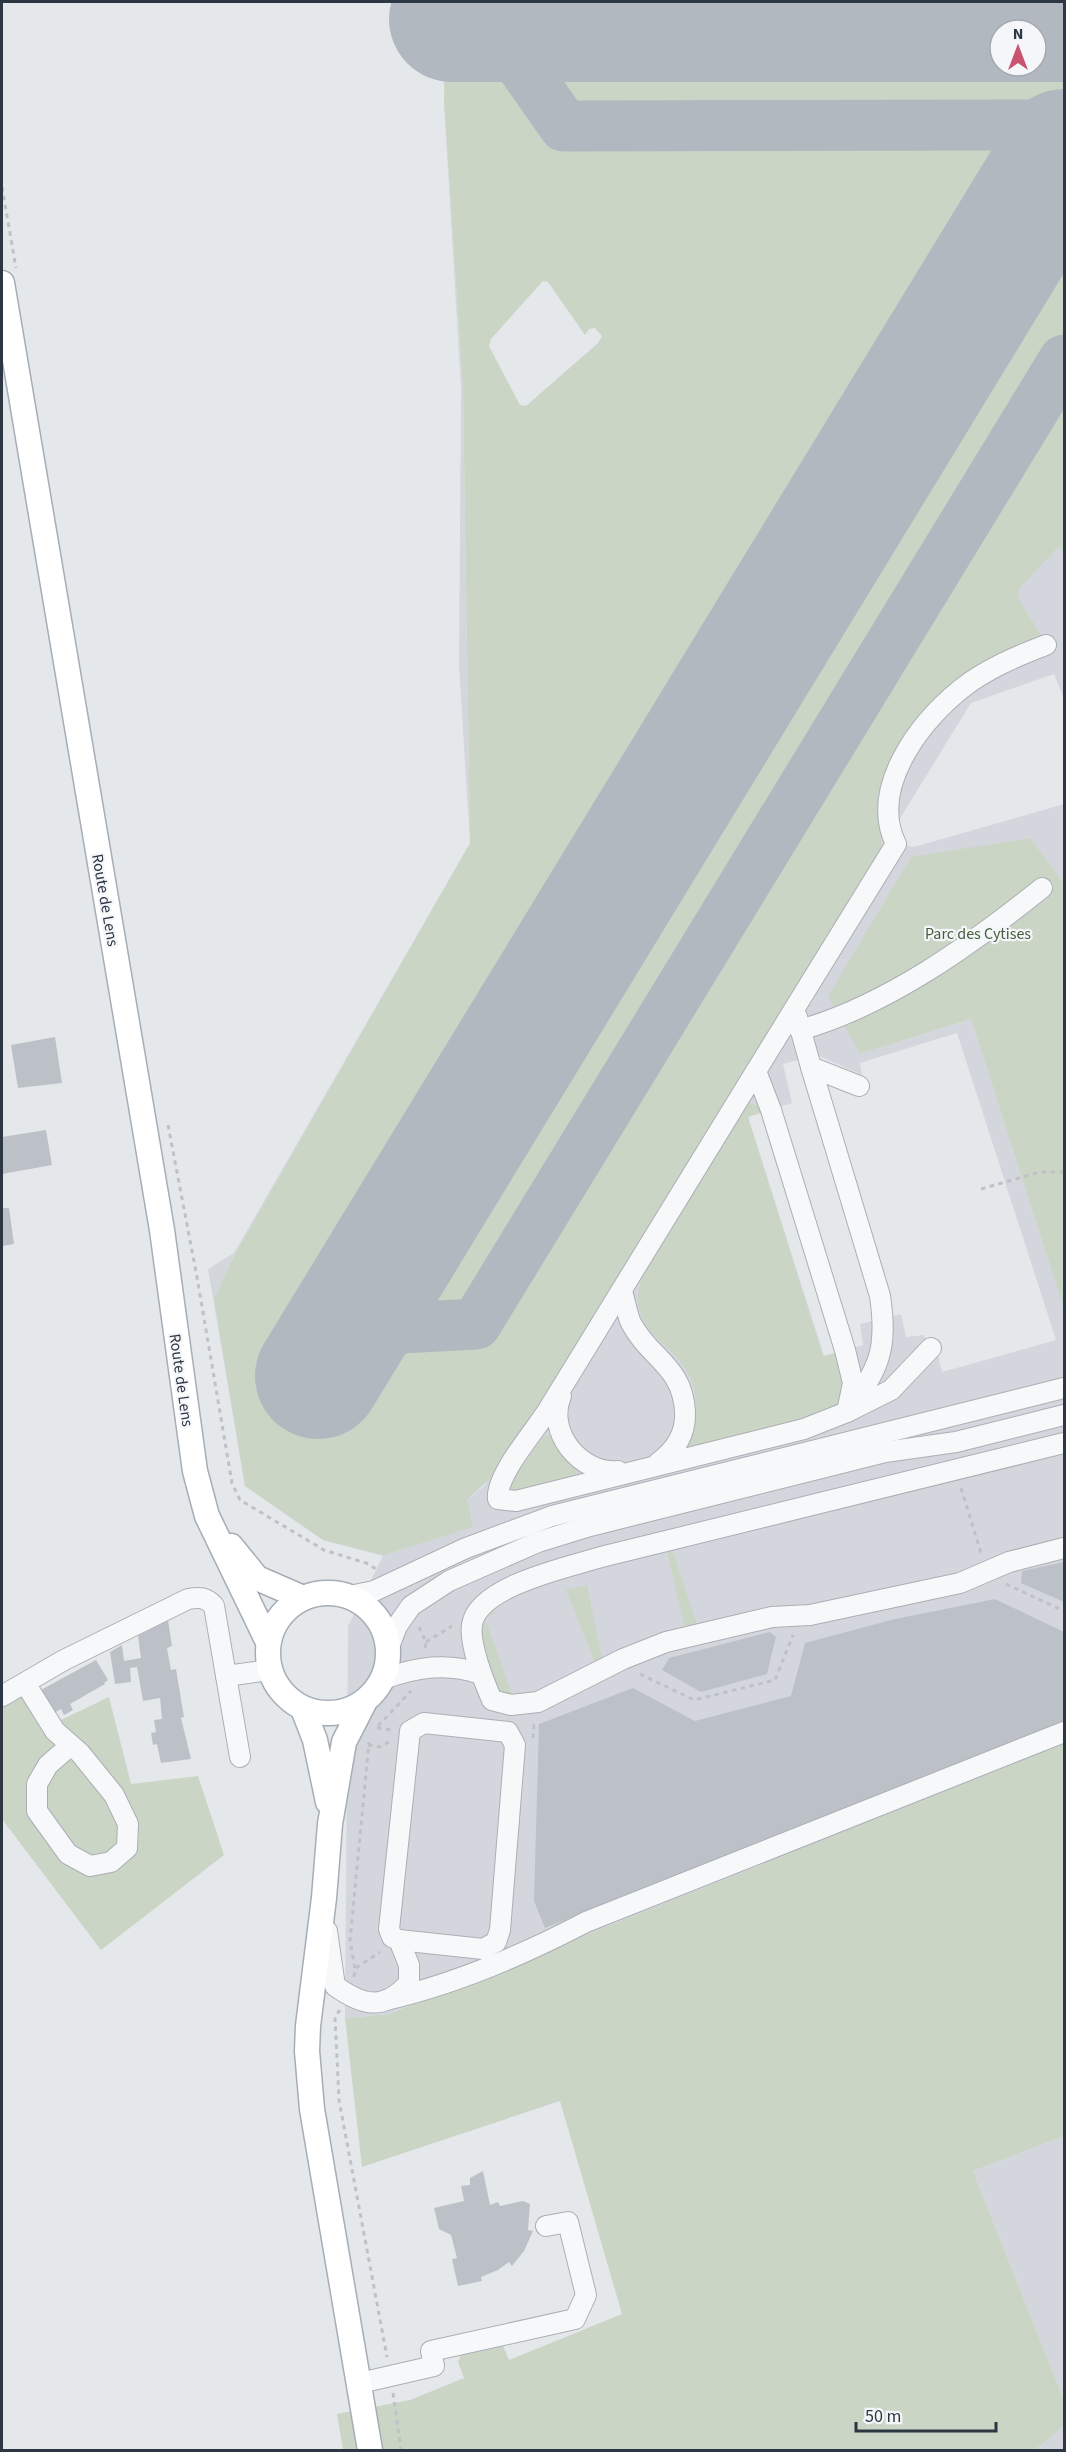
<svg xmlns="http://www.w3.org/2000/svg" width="1066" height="2452" font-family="'Source Sans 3',sans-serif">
	<rect width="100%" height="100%" fill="#e5e8eb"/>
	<g fill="#d3d7dd" fill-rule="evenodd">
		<path d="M445 2 444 103 463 389 470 843 235 1254 214 1298 467 1500 484 1486 659 1213 872 865 884 838 878 807 882 788 1018 598 1064 312V728L1063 696 1054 674 971 703 896 825V844L914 847 1064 804V883L1030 839 860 1054 971 1019 1064 1310V1744L389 2014 345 2018 348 1626 383 1556 323 1540 245 1486 208 1269 234 1253 470 843 459 666 461 389 444 103ZM957 1033 1056 1340 942 1372 938 1355 926 1342 924 1335 906 1337 901 1314 860 1324 863 1345 824 1356 748 1117 792 1103 783 1064 817 1055 862 1075 860 1063Z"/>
		<path d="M1064 2136V2400L973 2171Z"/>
		<path d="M1064 2426V2450H1035Z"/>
	</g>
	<g fill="#cbd5c6" fill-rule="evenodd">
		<path d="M445 2H1064V551L1058 547 1020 588 1018 598 1044 640 978 672 882 788C874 812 888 828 880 850L534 1418 495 1474 467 1500 473 1527 384 1555 323 1540 245 1486 214 1298 235 1254 470 843 463 389 444 103ZM1000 30H1036V66H1000ZM543 281 548 282 585 335 589 329 595 328 602 336 598 343 526 406 520 405 489 346 491 339Z"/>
		<path d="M1030 838 1064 883V1310L971 1019 860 1054 828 996 911 857Z"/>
		<path d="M748 1103 761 1106 763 1112 748 1117 823 1356 835 1353 844 1385 843 1401C818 1418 715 1449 686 1447 690 1433 696 1417 696 1402 696 1356 646 1343 639 1309 636 1298 639 1288 642 1277Z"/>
		<path d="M550 1435 580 1471 579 1475 513 1491 508 1486 511 1480 544 1436Z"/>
		<path d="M672 1549 698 1628 685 1631 667 1551Z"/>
		<path d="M587 1585 603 1663 597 1668 566 1590Z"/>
		<path d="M494 1609 495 1613 485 1618 514 1700 499 1695C487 1664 474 1643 487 1610Z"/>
		<path d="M22 1693 42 1729 109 1697 131 1784 198 1776 224 1855 101 1950 2 1819V1705Z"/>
		<path d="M1064 1743V2136L973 2171 1064 2400V2426L1035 2450H343L337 2414 410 2400 464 2378 458 2362 462 2352 502 2343 509 2360 622 2314 560 2101 362 2167 345 2018 389 2014Z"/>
	</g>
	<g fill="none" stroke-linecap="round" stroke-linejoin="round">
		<g stroke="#b2b8c0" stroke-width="51">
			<path d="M489 19 564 126 1064 125"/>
			<path d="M345 1331 476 1324 1064 360"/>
		</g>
		<g stroke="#b2b8c0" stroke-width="126">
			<path d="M452 19H1064"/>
			<path d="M318 1376 1064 152"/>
		</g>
	</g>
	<g fill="#bcc1c8">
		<path d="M55 1037 62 1083 18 1088 11 1045Z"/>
		<path d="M46 1130 52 1165 2 1174V1137Z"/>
		<path d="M2 1208H9L14 1244 2 1246Z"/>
		<path d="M1064 1562V1602L1021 1583 1022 1571Z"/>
		<path d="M995 1599 1064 1632V1722L545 1928 534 1901 539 1724 633 1688 695 1721 791 1696 805 1643 895 1619Z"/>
		<path d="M168 1620 172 1646 167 1648 171 1670 176 1669 184 1717 181 1718 191 1759 161 1763 157 1744 153 1745 151 1733 156 1732 154 1720 162 1719 160 1698 143 1701 137 1667 130 1668 131 1682 115 1684 110 1652 122 1645 124 1661 141 1658 138 1636Z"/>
		<path d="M770 1632 776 1637 767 1674 701 1692 662 1670 669 1658Z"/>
		<path d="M96 1660 108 1680 104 1683 105 1684 70 1704 73 1710 64 1715 61 1709 52 1714 39 1691Z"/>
		<path d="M483 2171 490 2205 498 2202 500 2206 523 2201 530 2204 528 2230 533 2231 524 2251 512 2266 509 2262 498 2270 481 2277 482 2281 458 2286 452 2259 457 2258 451 2235 439 2229 434 2208 464 2201 461 2186 470 2185V2178Z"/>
	</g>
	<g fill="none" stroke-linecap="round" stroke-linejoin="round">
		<defs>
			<g id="minor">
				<path d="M797 1017 811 1067"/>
				<path d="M800 1030C888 1005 972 944 1042 888"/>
				<path d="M756 1071C687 1184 618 1297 548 1410 535 1431 495 1476 498 1499L516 1501 804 1429 847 1412 853 1383 845 1350 771 1110 756 1071 896 844C869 789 918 724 961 689 986 669 1017 656 1046 645"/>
				<path d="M859 1086 811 1067 880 1296C888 1351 879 1368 847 1412L891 1390 931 1348"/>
				<path d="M622 1291C625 1301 627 1314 631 1323 649 1358 683 1366 685 1412 686 1435 675 1450 658 1463"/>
				<path d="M561 1396C546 1432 580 1474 618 1471"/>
				<path d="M1064 1443 601 1557C569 1567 477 1586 472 1625 469 1644 484 1682 492 1700L511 1705 538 1702 623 1659 666 1642 772 1617 810 1615 960 1583 1009 1562 1064 1548"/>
				<path d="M349 1596 374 1591 466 1548 552 1516 1064 1388"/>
				<path d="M389 1647 397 1626 411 1606 449 1581 538 1542 590 1526 885 1452 956 1442 1064 1415"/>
				<path d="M226 1676 269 1670"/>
				<path d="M383 1679C417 1667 447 1662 481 1674"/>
				<path d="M25 1683 55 1731 80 1753 114 1795 128 1824 127 1848 111 1862 90 1866 68 1854 37 1811V1784L48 1765 71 1745"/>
				<path d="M2 1696 64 1660 188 1599C199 1597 206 1597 214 1606L240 1757"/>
				<path d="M424 1723 508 1732 515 1745 500 1930 496 1942 483 1949 399 1940 392 1937 389 1929 410 1731Z"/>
				<path d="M327 1931 335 1986C363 2006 384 2011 409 1983V1965L399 1940"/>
				<path d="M386 2000C455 1984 523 1955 586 1922L1064 1732"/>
				<path d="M360 2383 434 2366 431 2351 575 2319 586 2295 568 2222 546 2226"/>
			</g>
			<g id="major">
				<path d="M2 283 162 1230 195 1471 207 1516 268 1642"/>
				<path d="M231 1546 257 1578 303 1598"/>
				<circle cx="328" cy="1653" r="60"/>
				<path d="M364 1703 344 1742 330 1824 324 1898 308 2026 307 2051 312 2109 370 2450"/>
				<path d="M303 1709 315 1740 328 1802"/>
			</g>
		</defs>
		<use href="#minor" stroke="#aaafb5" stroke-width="22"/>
		<use href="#major" stroke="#a5adb6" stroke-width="27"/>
		<g stroke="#bec2c7" stroke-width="3" stroke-dasharray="4.5 4.5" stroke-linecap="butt">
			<path d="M2 187 16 268"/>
			<path d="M168 1125 197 1277 232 1483 240 1500 324 1550 369 1564 377 1570"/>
			<path d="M981 1189 1040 1172H1064"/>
			<path d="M961 1488 981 1553"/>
			<path d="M1006 1584 1064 1611"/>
			<path d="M419 1627 426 1642 425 1649"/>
			<path d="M426 1642 452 1626"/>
			<path d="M640 1674 694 1700 775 1680 793 1635"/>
			<path d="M378 1726 411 1691"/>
			<path d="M377 1728 393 1730"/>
			<path d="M533 1738 534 1725 537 1722"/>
			<path d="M368 1745 380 1747 389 1742"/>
			<path d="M356 1968 380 1952"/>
			<path d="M354 1977 355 1969 350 1941 369 1742"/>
			<path d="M340 2010 335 2017 339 2100 387 2357"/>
			<path d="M393 2393 401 2450"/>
		</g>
		<use href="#minor" stroke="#f7f8fa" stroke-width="20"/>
		<use href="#major" stroke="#fff" stroke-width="24"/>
	</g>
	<g text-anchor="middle" stroke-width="4.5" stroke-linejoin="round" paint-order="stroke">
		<g font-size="16" fill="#2d3743" stroke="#f4f6f9">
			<text transform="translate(106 900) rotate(80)" y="6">Route de Lens</text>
			<text transform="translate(182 1380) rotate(82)" y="6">Route de Lens</text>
		</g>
		<g font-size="16" fill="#445e3b" stroke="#f4f6f9">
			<text x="978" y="939">Parc des Cytises</text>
		</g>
	</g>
	<rect width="1066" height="2452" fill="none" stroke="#2d3743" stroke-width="6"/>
	<g transform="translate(1018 48)"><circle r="28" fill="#f4f6f9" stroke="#a4aab0" stroke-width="1.5"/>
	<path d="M0-4.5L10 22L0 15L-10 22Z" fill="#c7536e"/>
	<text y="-9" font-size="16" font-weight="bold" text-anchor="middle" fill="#2d3743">N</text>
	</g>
	<path d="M856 2422v9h140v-9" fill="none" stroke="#2d3743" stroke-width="3"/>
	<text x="865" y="2422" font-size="18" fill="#2d3743" stroke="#f4f6f9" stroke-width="4.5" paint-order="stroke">50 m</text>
</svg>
